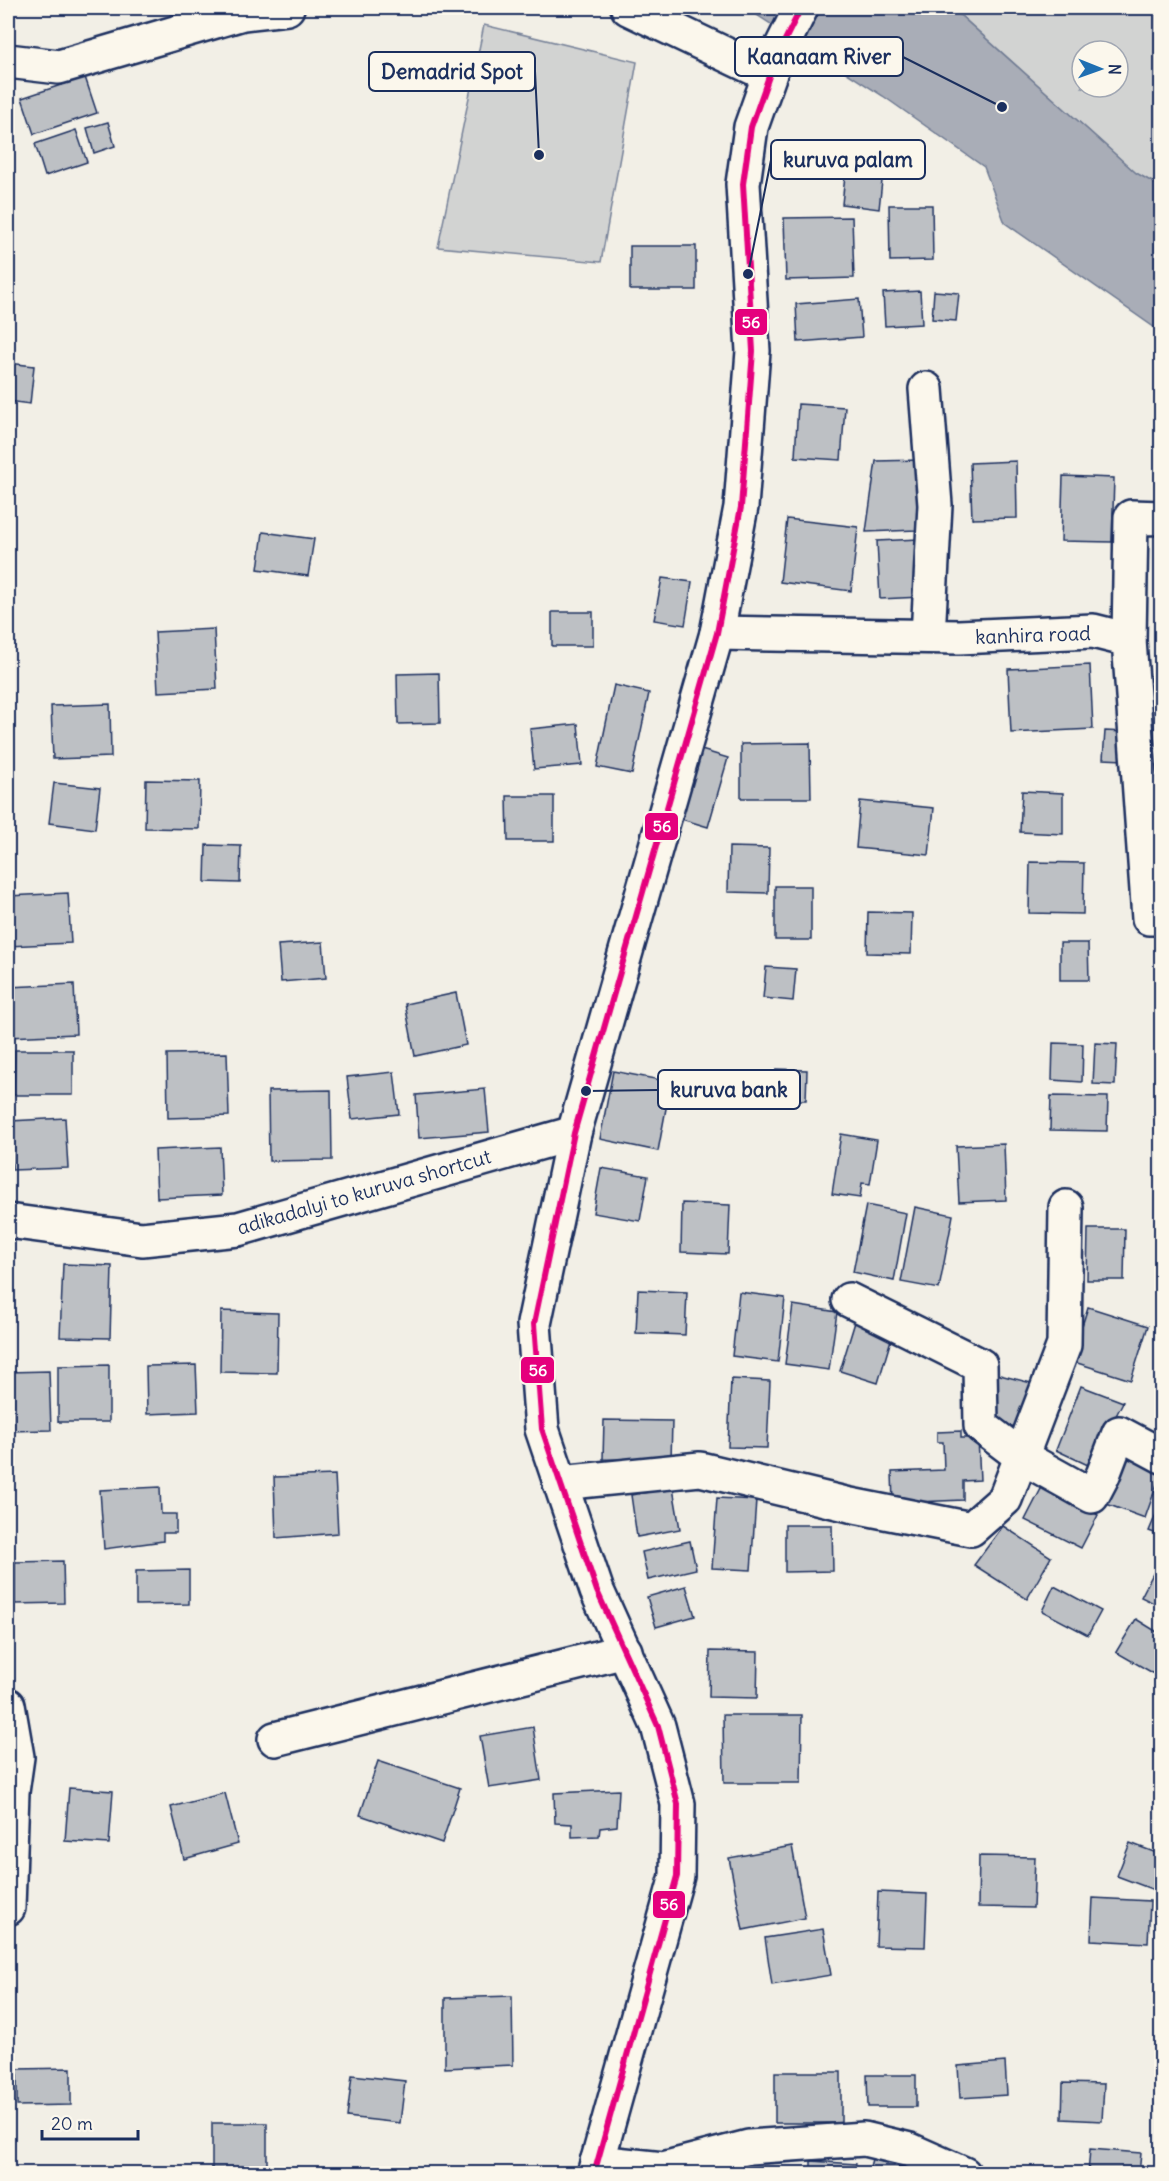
<svg xmlns="http://www.w3.org/2000/svg" width="1169" height="2181" font-family="Delius,sans-serif">
	<rect width="100%" height="100%" fill="#f2efe6"/>
	<filter id="ink" filterUnits="userSpaceOnUse"><feTurbulence type="fractalNoise" baseFrequency=".0167" numOctaves="2"/><feDisplacementMap in="SourceGraphic" scale="12" xChannelSelector="R" yChannelSelector="G"/><feConvolveMatrix kernelMatrix="1 2 1 2 8 2 1 2 1" color-interpolation-filters="sRGB"/></filter>
	<g filter="url(#ink)">
		<g fill="#d2d3d2" stroke="#768198" stroke-width="1.5" fill-rule="evenodd">
			<path d="M958 8H1161V187L1136 173 959 14ZM1082 51H1118V87H1082Z"/>
			<path d="M484 25 637 62 601 262 438 247Z"/>
		</g>
		<path fill="#a9adb7" stroke="#707b93" stroke-width="1.5" d="M746 8H952L1136 173 1161 187V332L1005 223 984 167 883 96Z"/>
		<g fill="#bdc0c4" stroke="#1b2f5e" stroke-width="1.5">
			<path d="M85 77 97 113 34 134 22 98Z"/>
			<path d="M108 122 115 146 94 153 87 128Z"/>
			<path d="M76 130 87 162 45 176 35 144Z"/>
			<path d="M847 157 884 162 879 209 842 204Z"/>
			<path d="M889 205H932L933 260 890 261Z"/>
			<path d="M852 217 854 278 786 280 784 218Z"/>
			<rect x="630" y="246" width="66" height="44"/>
			<path d="M920 291 922 324 885 326 883 293Z"/>
			<path d="M934 291 959 293 956 321 932 319Z"/>
			<path d="M859 299 862 337 798 342 796 304Z"/>
			<path d="M8 363 34 366 30 404 8 401Z"/>
			<path d="M798 404 845 407 841 460 795 457Z"/>
			<path d="M921 460 916 530 866 532 876 461Z"/>
			<path d="M1016 461 1017 518 972 519 970 463Z"/>
			<path d="M1063 476 1114 478 1112 542 1061 541Z"/>
			<path d="M787 519 858 527 851 591 780 582Z"/>
			<path d="M263 532 314 539 308 576 258 569Z"/>
			<path d="M919 539 921 597 880 599 877 541Z"/>
			<path d="M662 578 692 582 685 625 654 620Z"/>
			<rect x="552" y="612" width="41" height="34"/>
			<path d="M214 629 217 689 158 692 155 632Z"/>
			<path d="M1090 665 1093 729 1011 733 1008 669Z"/>
			<path d="M439 673 440 723 398 724 397 674Z"/>
			<path d="M614 685 649 693 632 774 597 767Z"/>
			<path d="M110 704 111 757 53 759 51 706Z"/>
			<path d="M578 724 582 765 534 769 530 729Z"/>
			<path d="M1105 731 1125 732 1124 760 1103 759Z"/>
			<path d="M810 743 811 798H741V744Z"/>
			<path d="M698 749 728 758 708 827 678 818Z"/>
			<path d="M146 780 200 781 199 829 145 828Z"/>
			<path d="M54 783 100 788 95 829 49 823Z"/>
			<path d="M1022 791 1063 793V834L1020 832Z"/>
			<path d="M507 796H554V841H508Z"/>
			<path d="M860 801 934 808 929 855 856 848Z"/>
			<path d="M206 845 241 846 240 883 205 882Z"/>
			<path d="M729 847 769 848 768 893 728 892Z"/>
			<path d="M1030 862 1084 863 1083 914 1029 913Z"/>
			<rect x="775" y="886" width="36" height="54"/>
			<path d="M68 893 71 943 8 946V896Z"/>
			<path d="M868 912 912 913 911 954 867 953Z"/>
			<path d="M323 942 326 978 281 982 278 945Z"/>
			<path d="M1060 943H1088L1089 980H1060Z"/>
			<path d="M1162 947V995H1159Z"/>
			<path d="M766 967 796 969 793 1001 763 998Z"/>
			<path d="M74 984 76 1034 8 1037V987Z"/>
			<path d="M456 993 466 1045 415 1056 405 1004Z"/>
			<path d="M1053 1043 1083 1044 1082 1082 1052 1080Z"/>
			<path d="M1095 1043 1117 1044 1115 1085 1093 1084Z"/>
			<path d="M15 1050H73V1095H14Z"/>
			<path d="M227 1053 229 1116 168 1118 167 1054Z"/>
			<path d="M776 1069 807 1070 806 1100H776Z"/>
			<path d="M613 1071 671 1082 658 1151 600 1139Z"/>
			<path d="M394 1072 399 1114 352 1119 347 1077Z"/>
			<path d="M485 1089 489 1132 419 1138 416 1095Z"/>
			<path d="M331 1090 332 1160 269 1161 268 1091Z"/>
			<path d="M1051 1096 1108 1097 1107 1131 1050 1130Z"/>
			<path d="M65 1118 68 1168 12 1170 10 1121Z"/>
			<path d="M841 1134 877 1140 870 1184 862 1183 860 1198 832 1194Z"/>
			<path d="M1004 1144 1006 1200 959 1202 956 1146Z"/>
			<path d="M220 1147 222 1195 157 1198 155 1150Z"/>
			<path d="M601 1168 648 1176 640 1221 593 1213Z"/>
			<path d="M682 1203 730 1205 728 1254 681 1252Z"/>
			<path d="M866 1205 906 1213 894 1281 853 1272Z"/>
			<path d="M915 1207 953 1215 939 1289 901 1282Z"/>
			<path d="M1088 1229H1125L1124 1280H1087Z"/>
			<path d="M63 1264 112 1266 110 1338 60 1337Z"/>
			<path d="M638 1290 687 1292 685 1335 636 1333Z"/>
			<path d="M739 1292 785 1298 778 1362 732 1356Z"/>
			<path d="M793 1305 837 1312 829 1370 785 1364Z"/>
			<path d="M1088 1307 1148 1326 1131 1380 1071 1361Z"/>
			<path d="M221 1311 278 1313 277 1373 220 1372Z"/>
			<path d="M855 1322 893 1333 878 1383 840 1371Z"/>
			<path d="M109 1365V1422H58V1366Z"/>
			<path d="M196 1365 198 1412 147 1414 146 1366Z"/>
			<path d="M49 1371 51 1430 8 1431V1372Z"/>
			<path d="M996 1374 1035 1384 1023 1429 985 1419Z"/>
			<path d="M731 1379 770 1381 767 1448 728 1447Z"/>
			<path d="M1081 1386 1123 1402 1090 1466 1056 1450Z"/>
			<path d="M604 1420 672 1421 671 1460 603 1459Z"/>
			<path d="M961 1431V1438H978L980 1480 963 1481V1500L893 1503 892 1472 944 1470 943 1442H937V1432Z"/>
			<path d="M1119 1454 1162 1470 1145 1518 1101 1502Z"/>
			<path d="M335 1475 338 1533 276 1538 274 1477Z"/>
			<path d="M160 1487 161 1514H176V1533H163V1541L104 1549 100 1490Z"/>
			<path d="M1042 1487 1098 1515 1081 1548 1025 1520Z"/>
			<path d="M673 1488 680 1529 637 1537 631 1495Z"/>
			<path d="M717 1498 756 1500 751 1570 712 1568Z"/>
			<path d="M1162 1500V1536L1149 1531Z"/>
			<path d="M785 1525H832L833 1571 785 1572Z"/>
			<path d="M1003 1526 1051 1557 1027 1599 974 1565Z"/>
			<path d="M690 1541 696 1569 648 1580 642 1552Z"/>
			<path d="M63 1561 64 1603 15 1604V1562Z"/>
			<path d="M1159 1562 1162 1564V1607L1141 1597Z"/>
			<path d="M189 1570V1604L136 1605V1571Z"/>
			<path d="M686 1586 695 1616 656 1627 647 1597Z"/>
			<path d="M1054 1586 1101 1611 1088 1635 1042 1611Z"/>
			<path d="M1136 1619 1162 1635V1671L1158 1676 1116 1652Z"/>
			<path d="M710 1651 758 1652 757 1698 709 1697Z"/>
			<path d="M723 1715H802L801 1783H724Z"/>
			<path d="M533 1727 541 1780 489 1788 480 1736Z"/>
			<path d="M378 1761 460 1788 442 1843 360 1815Z"/>
			<path d="M69 1788 113 1791 109 1844 65 1841Z"/>
			<path d="M619 1790 617 1826 600 1828 599 1836 572 1837V1824L555 1823 554 1793Z"/>
			<path d="M225 1793 238 1844 184 1859 171 1807Z"/>
			<path d="M1130 1843 1162 1855V1893L1117 1876Z"/>
			<path d="M792 1846 805 1918 743 1930 729 1858Z"/>
			<path d="M979 1856 1035 1857 1033 1908 978 1907Z"/>
			<path d="M878 1892 927 1894 925 1947 876 1946Z"/>
			<path d="M1093 1898 1150 1901 1148 1943 1091 1940Z"/>
			<path d="M823 1929 831 1975 772 1985 765 1938Z"/>
			<path d="M512 1996 513 2065 445 2068V1998Z"/>
			<path d="M1005 2062 1007 2095 960 2098 958 2066Z"/>
			<path d="M71 2068V2105L17 2106V2069Z"/>
			<rect x="775" y="2072" width="66" height="51"/>
			<path d="M352 2075 405 2081 400 2123 347 2117Z"/>
			<path d="M867 2075H916V2107H868Z"/>
			<path d="M1063 2083 1104 2084 1102 2121 1062 2119Z"/>
			<rect x="212" y="2123" width="55" height="46"/>
			<path d="M1090 2149 1141 2153 1139 2174H1088Z"/>
			<path d="M872 2159 905 2168 904 2174H868Z"/>
			<path d="M811 2161 856 2164 855 2174H811Z"/>
		</g>
		<g fill="none" stroke-linecap="round" stroke-linejoin="round">
			<defs>
				<g id="street">
					<path d="M628 8 769 75"/>
					<path d="M8 61 59 67 243 13 287 8"/>
					<path d="M926 389 935 505 928 636"/>
					<path d="M717 633 959 637 1093 631 1129 640 1149 918H1162"/>
					<path d="M1129 640 1131 517 1162 518"/>
					<path d="M8 1221 142 1239 238 1229 574 1133"/>
					<path d="M849 1300 980 1365 981 1426 1022 1457 1092 1496 1103 1475 1119 1433 1162 1456"/>
					<path d="M560 1483 700 1469 850 1505 971 1529 1005 1499 1064 1345 1066 1207"/>
					<path d="M8 1705 17 1757 12 1792 8 1908"/>
					<path d="M275 1739 625 1651"/>
					<path d="M597 2162 663 2169 749 2147 864 2139 910 2150 964 2174"/>
				</g>
				<path id="secondary" d="M594 2174 677 1876 678 1804 658 1726 597 1591 542 1429 534 1324 574 1133 717 633 741 507 753 351 743 184 751 127 774 62 801 8"/>
			</defs>
			<use href="#street" stroke="#1b2f5e" stroke-width="38"/>
			<use href="#secondary" stroke="#1b2f5e" stroke-width="38"/>
			<use href="#street" stroke="#fbf7ec" stroke-width="33"/>
			<use href="#secondary" stroke="#fbf7ec" stroke-width="33"/>
			<defs>
				<path id="bus-1" d="M594 2174 677 1876 678 1804 658 1726 597 1591 542 1429 534 1324 574 1133 717 633 741 507 753 351 743 184 751 127 774 62 801 8"/>
			</defs>
			<use href="#bus-1" stroke="#fbf7ec" stroke-width="10"/>
			<use href="#bus-1" stroke="#e5007d" stroke-width="6"/>
		</g>
	</g>
	<g text-anchor="middle" stroke-width="6" stroke-linejoin="round" paint-order="stroke">
		<g font-size="20" fill="#1b2f5e" stroke="#fbf7ec">
			<text transform="translate(1033 635) rotate(-2)" y="7">kanhira road</text>
			<text transform="translate(364 1192) rotate(-16)" y="7">adikadalyi to kuruva shortcut</text>
		</g>
	</g>
	<path fill="none" stroke="#1b2f5e" stroke-width="2" d="M1002 107L903 57M539 155L535 71M748 274L771 160M586 1091L658 1090"/>
	<g fill="#1b2f5e" stroke="#fbf7ec" stroke-width="2">
		<circle cx="1002" cy="107" r="6"/>
		<circle cx="539" cy="155" r="6"/>
		<circle cx="748" cy="274" r="6"/>
		<circle cx="586" cy="1091" r="6"/>
	</g>
	<g fill="#fbf7ec" stroke="#1b2f5e" stroke-width="2">
		<rect x="735" y="37" width="168" height="39" rx="6"/>
		<rect x="369" y="52" width="166" height="39" rx="6"/>
		<rect x="771" y="140" width="154" height="39" rx="6"/>
		<rect x="658" y="1070" width="142" height="39" rx="6"/>
	</g>
	<g font-size="21" text-anchor="middle" font-weight="bold" fill="#1b2f5e">
		<text x="819" y="64">Kaanaam River</text>
		<text x="452" y="79">Demadrid Spot</text>
		<text x="848" y="167">kuruva palam</text>
		<text x="729" y="1097">kuruva bank</text>
	</g>
	<g stroke="#fbf7ec" stroke-width="2">
		<rect x="734" y="308" width="34" height="28" rx="6" fill="#e5007d"/>
		<rect x="644" y="812" width="35" height="29" rx="6" fill="#e5007d"/>
		<rect x="520" y="1356" width="35" height="28" rx="6" fill="#e5007d"/>
		<rect x="652" y="1890" width="34" height="29" rx="6" fill="#e5007d"/>
	</g>
	<g font-size="16" text-anchor="middle" font-weight="bold" fill="#fff">
		<text x="751" y="328">56</text>
		<text x="662" y="832">56</text>
		<text x="538" y="1376">56</text>
		<text x="669" y="1910">56</text>
	</g>
	<rect width="1169" height="2181" fill="none" stroke="#fbf7ec" stroke-width="30"/>
	<rect x="15" y="15" width="1139" height="2151" fill="none" stroke="#1b2f5e" stroke-width="2" filter="url(#ink)"/>
	<g transform="translate(1100 69) rotate(91)"><circle r="28" fill="#fbf7ec" stroke="#a1a7b3" stroke-width="1.5"/>
	<path d="M0-4.5L10 22L0 15L-10 22Z" fill="#1f6fb2"/>
	<text y="-9" font-size="16" font-weight="bold" text-anchor="middle" fill="#1b2f5e">N</text>
	</g>
	<path d="M42 2130v9h96v-9" fill="none" stroke="#1b2f5e" stroke-width="3"/>
	<text x="51" y="2130" font-size="18" fill="#1b2f5e" stroke="#fbf7ec" stroke-width="4.5" paint-order="stroke">20 m</text>
</svg>
